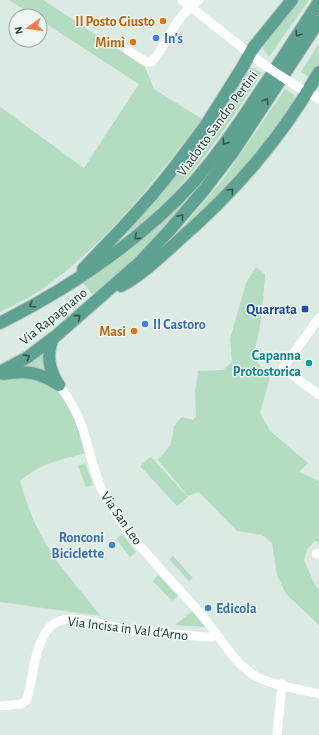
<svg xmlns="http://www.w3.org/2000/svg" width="319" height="735" font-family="'Alegreya Sans',sans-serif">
	<rect width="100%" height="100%" fill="#dceae4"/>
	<g fill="#b3dcc0">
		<path d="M9 0H43L145 67 154 89 202 119C155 180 110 239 48 285 33 296 16 304 0 312V107L84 168 139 84 40 20V16H34Z"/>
		<path d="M298 0H309L269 57 263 49 265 41Z"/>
		<path d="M319 43V65L312 79 301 72Z"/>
		<path d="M249 68H253L262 73C223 131 185 193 127 234L124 231Z"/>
		<path d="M285 89 294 95 295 101 263 149 183 232 180 230 224 178Z"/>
		<path d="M224 153 190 200 142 252 94 296 83 283 120 258 157 224Z"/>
		<path d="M256 267 265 274C263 302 262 330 252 356L270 377 260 413 270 431 308 463 299 472 319 481V543L315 541 307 549 304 560 315 585 319 590V625L286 594 277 575 272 543 262 535 237 531 199 492 188 496 158 460 171 444 174 426 182 417 193 420 196 416 195 392 198 371 223 370 232 362 230 339 246 283Z"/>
		<path d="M45 352 50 374 21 367Z"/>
		<path d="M0 378C9 378 33 376 40 379 70 391 77 425 86 453 60 460 41 463 20 481 24 494 28 508 34 521 50 557 77 586 101 616L0 602Z"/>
		<path d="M151 457 188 497 177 506 140 466Z"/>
		<path d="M85 463 93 485 86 487 78 466Z"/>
		<path d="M122 534 136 552 130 557 116 539Z"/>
		<path d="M173 556 193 578 189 581 169 559Z"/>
		<path d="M158 575 178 596 172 601 153 581Z"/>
		<path d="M192 611 205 627 175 625Z"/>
	</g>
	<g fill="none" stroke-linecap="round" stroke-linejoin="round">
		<defs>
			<g id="major">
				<path d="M83 269 125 225 152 195 173 169 206 125 242 68 253 48 292 0"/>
				<path d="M121 286C142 275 160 257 178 241 235 191 281 139 319 72"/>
				<path d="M0 323C71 287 139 242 193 183 218 155 239 124 259 93 280 63 299 32 319 2"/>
				<path d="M53 338C46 355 49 369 58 384"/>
				<path d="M0 372 28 357 57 335 139 263 169 231 204 190 233 152 319 21"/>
				<path d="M3 374C26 370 39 372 59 385"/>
			</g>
		</defs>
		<use href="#major" stroke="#bcc4c2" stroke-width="14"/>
		<g stroke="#fff" stroke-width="9">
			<path d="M182 0 263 64"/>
			<path d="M128 50 146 62H152C169 41 175 16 199 0"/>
			<path d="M293 84 319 99"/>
			<path d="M319 318 283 368 319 395"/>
			<path d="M59 385C69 398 77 412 82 427 90 450 93 473 104 494 128 540 172 579 205 619 220 637 232 660 252 674 269 685 299 689 319 694"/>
			<path d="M316 554 319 553"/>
			<path d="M0 706 21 704 26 701C35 676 32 646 51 626 57 621 64 619 71 619 90 619 110 627 128 630 153 634 179 634 205 637H212L216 633"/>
			<path d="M277 735 282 684"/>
		</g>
		<use href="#major" stroke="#5ea292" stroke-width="12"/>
		<path stroke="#fff" stroke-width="9" d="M263 64 293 84"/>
	</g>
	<defs><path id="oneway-chevron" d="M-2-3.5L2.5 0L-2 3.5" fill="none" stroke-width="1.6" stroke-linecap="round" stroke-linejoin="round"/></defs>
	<g stroke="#31584f">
		<use href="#oneway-chevron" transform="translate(298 34) rotate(123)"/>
		<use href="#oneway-chevron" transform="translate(266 101) rotate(-57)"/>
		<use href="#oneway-chevron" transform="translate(225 142) rotate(126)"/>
		<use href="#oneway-chevron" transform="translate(231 191) rotate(-47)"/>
		<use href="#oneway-chevron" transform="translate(181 217) rotate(-50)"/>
		<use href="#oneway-chevron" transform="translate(137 237) rotate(140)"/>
		<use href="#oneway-chevron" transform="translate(32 305) rotate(150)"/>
		<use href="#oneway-chevron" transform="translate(78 317) rotate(-41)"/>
		<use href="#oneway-chevron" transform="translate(27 357) rotate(-33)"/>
	</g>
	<g fill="#e8710a" stroke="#edf6f2" stroke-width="1.5">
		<circle cx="163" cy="21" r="4"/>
		<circle cx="133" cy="42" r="4"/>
		<circle cx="134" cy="331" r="4"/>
	</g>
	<g fill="#3f7fe0" stroke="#edf6f2" stroke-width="1.5">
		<circle cx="156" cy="38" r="4"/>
		<circle cx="145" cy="324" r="4"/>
		<circle cx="112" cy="545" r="4"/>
		<circle cx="208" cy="608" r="4"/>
	</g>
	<rect fill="#1a4fb4" stroke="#edf6f2" stroke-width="1.5" x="301" y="305" width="8" height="8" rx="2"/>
	<circle fill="#0f9aa8" stroke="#edf6f2" stroke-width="1.5" cx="309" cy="363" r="4"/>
	<g text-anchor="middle" stroke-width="3" stroke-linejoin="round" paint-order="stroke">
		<g font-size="14" font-weight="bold" fill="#c56008" stroke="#edf6f2" text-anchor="end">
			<text x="155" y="26">Il Posto Giusto</text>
			<text x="125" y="47">Mimì</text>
			<text x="126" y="336">Masi</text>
		</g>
		<g font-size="14" font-weight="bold" fill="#366cbe" stroke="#edf6f2" text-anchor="start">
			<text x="164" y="43">In's</text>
			<text x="153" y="329">Il Castoro</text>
			<text x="104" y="542" text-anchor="end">Ronconi<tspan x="104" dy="16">Biciclette</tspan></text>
			<text x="216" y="613">Edicola</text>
		</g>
		<g font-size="14" fill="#1e3932" stroke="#edf6f2">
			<text transform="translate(217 123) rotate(-54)" y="5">Viadotto Sandro Pertini</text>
			<text transform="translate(53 316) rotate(-39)" y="5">Via Rapagnano</text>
			<text transform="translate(122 518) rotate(55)" y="5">Via San Leo</text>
			<text transform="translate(128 628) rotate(7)" y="5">Via Incisa in Val d'Arno</text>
		</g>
		<g font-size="14" font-weight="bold" fill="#164399" stroke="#edf6f2" text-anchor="end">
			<text x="297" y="314">Quarrata</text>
		</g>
		<g font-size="14" font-weight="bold" fill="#0d838f" stroke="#edf6f2" text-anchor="end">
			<text x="301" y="360">Capanna<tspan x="301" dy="16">Protostorica</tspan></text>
		</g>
	</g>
	<g transform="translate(28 28) rotate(256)"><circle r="19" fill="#edf6f2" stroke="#9aaaa5"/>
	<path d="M0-3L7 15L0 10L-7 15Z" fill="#f97a4b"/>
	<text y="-6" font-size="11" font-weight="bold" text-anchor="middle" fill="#1e3932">N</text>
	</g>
</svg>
